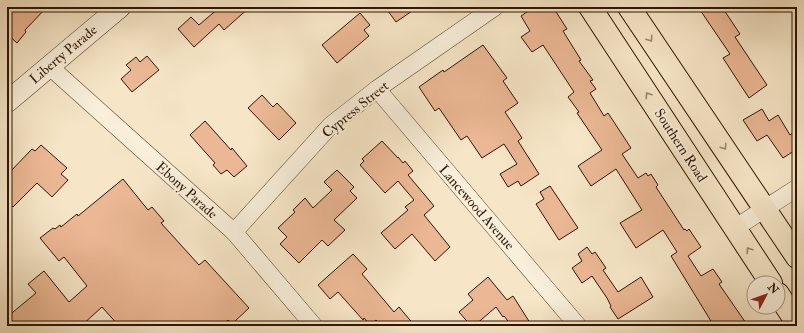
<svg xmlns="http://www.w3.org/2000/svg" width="804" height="333" font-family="'IM FELL Double Pica',serif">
	<rect width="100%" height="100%" fill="#f6e6c7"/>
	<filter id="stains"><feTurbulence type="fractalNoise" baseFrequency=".005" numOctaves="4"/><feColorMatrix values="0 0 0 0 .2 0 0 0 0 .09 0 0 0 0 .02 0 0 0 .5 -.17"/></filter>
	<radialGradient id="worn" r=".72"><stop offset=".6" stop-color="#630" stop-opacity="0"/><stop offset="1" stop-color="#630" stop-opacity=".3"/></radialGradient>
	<g fill="#ebb794" stroke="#2e1402">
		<path d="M16 7H47L25 30 26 32 17 43 7 34V16Z"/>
		<path d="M220 7H250L224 30 219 24 194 47 178 29 191 17 199 25Z"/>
		<path d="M385 7H418L396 22Z"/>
		<path d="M534 7H553L567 29 563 31 581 60 579 61 593 80 590 81 596 89 590 93 604 116 608 113 631 148 622 154 638 178 646 173 648 176 651 174 658 185 656 187 684 230 685 229 687 231 689 229 701 247 688 256 701 276 713 269 722 282 719 284 748 326H714L671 256 677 252 663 230 636 248 620 223 642 210 616 169 591 186 578 166 602 150 577 113 579 112 568 97 574 92 543 45 532 52 521 37 530 31 521 16Z"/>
		<path d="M698 7H722L740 34 735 37 767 85 749 98 723 58 730 54Z"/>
		<path d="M360 13 370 25 364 30 369 36 337 63 322 45Z"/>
		<path d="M483 45 507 78 503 81 518 103 505 112 522 138 518 141 539 174 521 186 518 181 508 187 500 174 517 164 504 144 482 158 467 136 461 140 439 108 435 111 419 87 443 70 444 72Z"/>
		<path d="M147 56 159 70 132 92 121 79 131 70 126 65 136 57 140 62Z"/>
		<path d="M262 95 273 107 277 103 296 123 279 140 248 108Z"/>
		<path d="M762 109 769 121 778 115 790 135 797 130V149L783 158 767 135 757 141 743 120Z"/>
		<path d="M205 121 231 150 232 148 247 166 234 177 227 170 221 174 213 165 215 163 190 135Z"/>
		<path d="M382 141 398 158V157L403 163 405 161 413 171 408 175 434 206 424 215 450 247 435 261 412 234 395 249 381 233 408 210 405 207 414 200 398 181 385 193 360 165 364 161 362 159Z"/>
		<path d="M41 145 67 168 61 174 68 180 52 197 37 183 13 207 7 201V175L32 149 35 151Z"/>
		<path d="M337 170 354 187 350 191 357 198 334 220 345 230 328 246 322 240 299 263 280 244 287 237 278 228 295 212 293 210 305 198 313 208 332 190 324 182Z"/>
		<path d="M123 179 148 210 152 207 164 221 161 223 199 265 205 260 249 308 232 324 228 320 221 326H119L102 307 81 326H7V317L36 293 28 284 44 271 69 302 87 286 64 257 59 261 40 238 53 228 55 229 60 225 61 227 77 214 78 216Z"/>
		<path d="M550 186 578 228 559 240 536 204 544 199 540 192Z"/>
		<path d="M587 247 592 254 595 252 606 268 603 270 618 292 641 277 653 297 618 319 610 307 611 306 607 298 592 276 582 283 572 268 582 261 578 254Z"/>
		<path d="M353 254 367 269 362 274 394 312 399 307 415 326H381L376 320 370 325 364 318 363 320 338 292 330 299 318 285Z"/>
		<path d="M488 277 507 300 513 296 532 326H512L504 316 503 317 496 307 474 326H471L459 312 473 300 468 294Z"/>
	</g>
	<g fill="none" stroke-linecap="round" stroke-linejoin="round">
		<defs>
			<g id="minor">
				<path d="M49 66 234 232 314 326"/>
				<path d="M377 89 578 326"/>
				<path d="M735 228 797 188"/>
				<path d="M234 232 331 125 377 89 495 7"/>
			</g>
			<path id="tertiary" d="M7 102 120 7"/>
			<g id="primary">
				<path d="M590 7 771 283"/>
				<path d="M629 7 797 257"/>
				<path d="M778 294 797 323"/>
			</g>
		</defs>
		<use href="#minor" stroke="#604833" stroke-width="18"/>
		<use href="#tertiary" stroke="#604833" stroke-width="22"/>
		<use href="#primary" stroke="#2e1402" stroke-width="24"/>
		<use href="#minor" stroke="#f9efdb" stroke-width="17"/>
		<use href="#tertiary" stroke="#f9efdb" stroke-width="21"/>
		<use href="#primary" stroke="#f6e6c7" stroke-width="22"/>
	</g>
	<defs><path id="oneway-chevron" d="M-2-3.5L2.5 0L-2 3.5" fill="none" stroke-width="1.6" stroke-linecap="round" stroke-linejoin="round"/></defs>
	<g stroke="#9c886e">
		<use href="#oneway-chevron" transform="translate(650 39) rotate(56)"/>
		<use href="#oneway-chevron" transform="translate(648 95) rotate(-123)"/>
		<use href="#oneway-chevron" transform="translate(724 147) rotate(56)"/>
		<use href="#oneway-chevron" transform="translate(749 250) rotate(-123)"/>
	</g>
	<g text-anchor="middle" stroke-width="4" stroke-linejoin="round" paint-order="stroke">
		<g font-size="14" fill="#2e1402" stroke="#f9efdb">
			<text transform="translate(63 54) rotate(-40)" y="5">Liberty Parade</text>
			<text transform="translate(355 109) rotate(-39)" y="5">Cypress Street</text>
			<text transform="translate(681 145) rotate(57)" y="5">Southern Road</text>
			<text transform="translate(187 190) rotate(42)" y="5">Ebony Parade</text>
			<text transform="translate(477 207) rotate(49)" y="5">Lancewood Avenue</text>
		</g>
	</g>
	<rect width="804" height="333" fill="none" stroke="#f6e6c7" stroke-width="24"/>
	<rect x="8" y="8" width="788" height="317" fill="none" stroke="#2e1402" stroke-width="2"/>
	<rect x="12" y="12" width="780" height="309" fill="none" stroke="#2e1402"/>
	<g transform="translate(766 295) rotate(49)"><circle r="19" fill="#f9efdb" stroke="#a89784"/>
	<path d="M0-3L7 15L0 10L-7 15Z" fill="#8f2418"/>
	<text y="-6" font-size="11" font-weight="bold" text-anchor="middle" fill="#2e1402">N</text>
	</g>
	<rect width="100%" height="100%" filter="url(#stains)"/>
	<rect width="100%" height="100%" fill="url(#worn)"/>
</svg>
